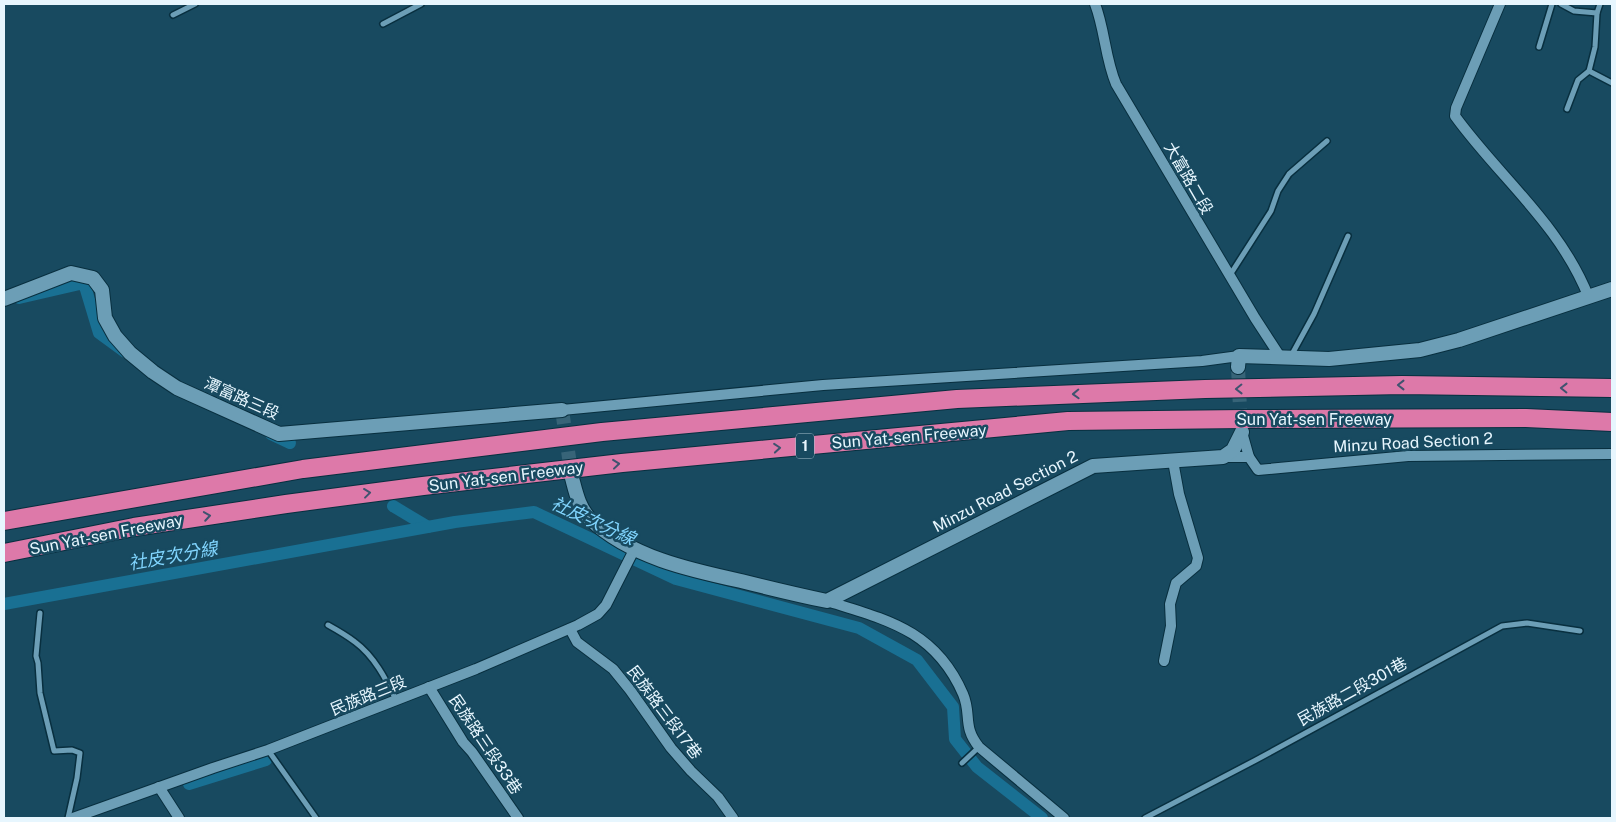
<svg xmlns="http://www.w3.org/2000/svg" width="1616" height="822" font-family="'Public Sans','Noto Sans TC',sans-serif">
	<rect width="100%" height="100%" fill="#184a60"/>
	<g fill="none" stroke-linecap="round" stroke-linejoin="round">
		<g stroke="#197093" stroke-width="12">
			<path d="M19 298 84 283 99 333 125 352"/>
			<path d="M271 434 290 443"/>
			<path d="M393 506 428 527"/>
			<path d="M4 604 455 522 534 512 676 579 859 628 917 660 953 707 955 739 977 767 1042 818"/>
			<path d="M189 784 266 760"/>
		</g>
		<g stroke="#376478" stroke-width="14" stroke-dasharray="14 7" stroke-linecap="butt">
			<path d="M1238 367 1241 429"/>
			<path d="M562 410 572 478"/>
		</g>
		<defs>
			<g id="lane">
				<path d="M1561 4 1574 11 1597 13"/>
				<path d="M173 15 195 4"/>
				<path d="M383 24 421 4"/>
				<path d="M1539 47 1552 4"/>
				<path d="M1589 71 1612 83"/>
				<path d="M1567 109 1578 80 1589 71 1595 47 1597 13 1600 4"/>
				<path d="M1230 275 1271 211 1278 191 1289 174 1327 141"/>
				<path d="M1291 356 1314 314 1348 236"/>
				<path d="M40 613 36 656 38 663 40 693 54 751 72 750 80 753 77 778 68 818"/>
				<path d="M328 625C337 630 346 635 355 642 374 656 386 679 396 700"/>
				<path d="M268 750 316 818"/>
				<path d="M962 763 979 747"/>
				<path d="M1145 818 1256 760 1502 626 1527 623 1580 631"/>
			</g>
			<g id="street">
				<path d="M1095 4C1105 30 1105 58 1116 84L1255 318 1281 358"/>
				<path d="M1500 4 1456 108 1455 116C1500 178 1560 224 1589 298"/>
				<path d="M562 410 823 385 1202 361 1239 356"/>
				<path d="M1242 432 1249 457 1258 470 1408 456 1612 454"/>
				<path d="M1223 457H1249"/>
				<path d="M827 601C887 620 935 630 963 694 972 715 962 726 979 747L1064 818"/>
				<path d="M570 629 577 642 613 669 630 690 671 748 691 771 718 797 733 818"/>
				<path d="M1164 661 1171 626 1170 604 1176 583 1196 566 1198 558 1179 494 1173 461"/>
				<path d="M429 687 463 742 472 752 518 818"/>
				<path d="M159 787 179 818"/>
				<path d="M73 818 213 768 268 750 476 669 578 625 598 614 606 605 635 548"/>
			</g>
			<g id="secondary">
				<path d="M4 299 71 273 93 278 102 290 105 318 115 336 130 353 153 372 177 388 279 434 562 410"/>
				<path d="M1238 367 1239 356 1329 359 1420 350 1459 340 1612 289"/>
				<path d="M572 478C576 493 579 508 590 519 630 557 690 570 741 581 769 588 798 595 827 601L1093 466 1223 457 1233 450 1242 432"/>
			</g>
			<g id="highway">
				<path d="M4 521 303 469 602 432 957 399 1205 389 1402 385 1612 388"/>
				<path d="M4 553 134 527 286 504 423 486 622 463 1068 421 1244 419 1526 418 1612 422"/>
			</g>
		</defs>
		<use href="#lane" stroke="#082f3f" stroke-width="8"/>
		<use href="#street" stroke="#082f3f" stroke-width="12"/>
		<use href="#secondary" stroke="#082f3f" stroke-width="16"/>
		<use href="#highway" stroke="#082f3f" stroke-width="20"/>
		<use href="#lane" stroke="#6c9eb6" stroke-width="5"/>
		<use href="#street" stroke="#6c9eb6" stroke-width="10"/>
		<use href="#secondary" stroke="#6c9eb6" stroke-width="14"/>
		<use href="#highway" stroke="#dd79a9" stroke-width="18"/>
	</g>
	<defs><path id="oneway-chevron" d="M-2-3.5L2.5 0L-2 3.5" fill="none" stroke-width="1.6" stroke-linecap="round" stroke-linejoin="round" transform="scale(1.25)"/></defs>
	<g stroke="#3f536f">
		<use href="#oneway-chevron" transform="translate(1401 385) rotate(180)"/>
		<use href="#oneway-chevron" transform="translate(1564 388) rotate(-179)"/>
		<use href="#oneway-chevron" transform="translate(1239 389) rotate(179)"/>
		<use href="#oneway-chevron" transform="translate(1076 394) rotate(178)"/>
		<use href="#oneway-chevron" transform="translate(777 448) rotate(-5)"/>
		<use href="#oneway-chevron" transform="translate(616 464) rotate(-6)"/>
		<use href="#oneway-chevron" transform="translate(367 493) rotate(-7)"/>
		<use href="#oneway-chevron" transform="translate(207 516) rotate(-9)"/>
	</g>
	<g text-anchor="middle" stroke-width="5" stroke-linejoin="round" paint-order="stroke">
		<rect fill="#184a60" stroke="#a9c2cf" stroke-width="1" x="796" y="433.5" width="18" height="25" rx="4"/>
		<g font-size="15" font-weight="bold" fill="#e7f6fe">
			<text x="805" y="451">1</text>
		</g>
		<g font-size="16" fill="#e7f6fe" stroke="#184a60">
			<text transform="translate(1189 178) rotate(60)" y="6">大富路二段</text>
			<text transform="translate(242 398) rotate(24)" y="6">潭富路三段</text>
			<text x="1314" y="425">Sun Yat-sen Freeway</text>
			<text transform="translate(909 436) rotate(-5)" y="6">Sun Yat-sen Freeway</text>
			<text transform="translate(1413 442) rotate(-3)" y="6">Minzu Road Section 2</text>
			<text transform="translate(506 476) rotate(-7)" y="6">Sun Yat-sen Freeway</text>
			<text transform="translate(1005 491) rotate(-27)" y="6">Minzu Road Section 2</text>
			<text transform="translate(106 534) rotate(-11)" y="6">Sun Yat-sen Freeway</text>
			<text transform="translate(1352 691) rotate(-29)" y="6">民族路二段301巷</text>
			<text transform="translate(368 695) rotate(-22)" y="6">民族路三段</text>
			<text transform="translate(665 712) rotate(53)" y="6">民族路三段17巷</text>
			<text transform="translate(486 744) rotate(56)" y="6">民族路三段33巷</text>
		</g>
		<g font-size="18" font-style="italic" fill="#81d5fe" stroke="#184a60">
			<text transform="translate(593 521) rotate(25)" y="6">社皮次分線</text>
			<text transform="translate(173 556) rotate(-10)" y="6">社皮次分線</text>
		</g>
	</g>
	<rect width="1616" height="822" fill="none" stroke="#e7f6fe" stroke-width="10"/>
</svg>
